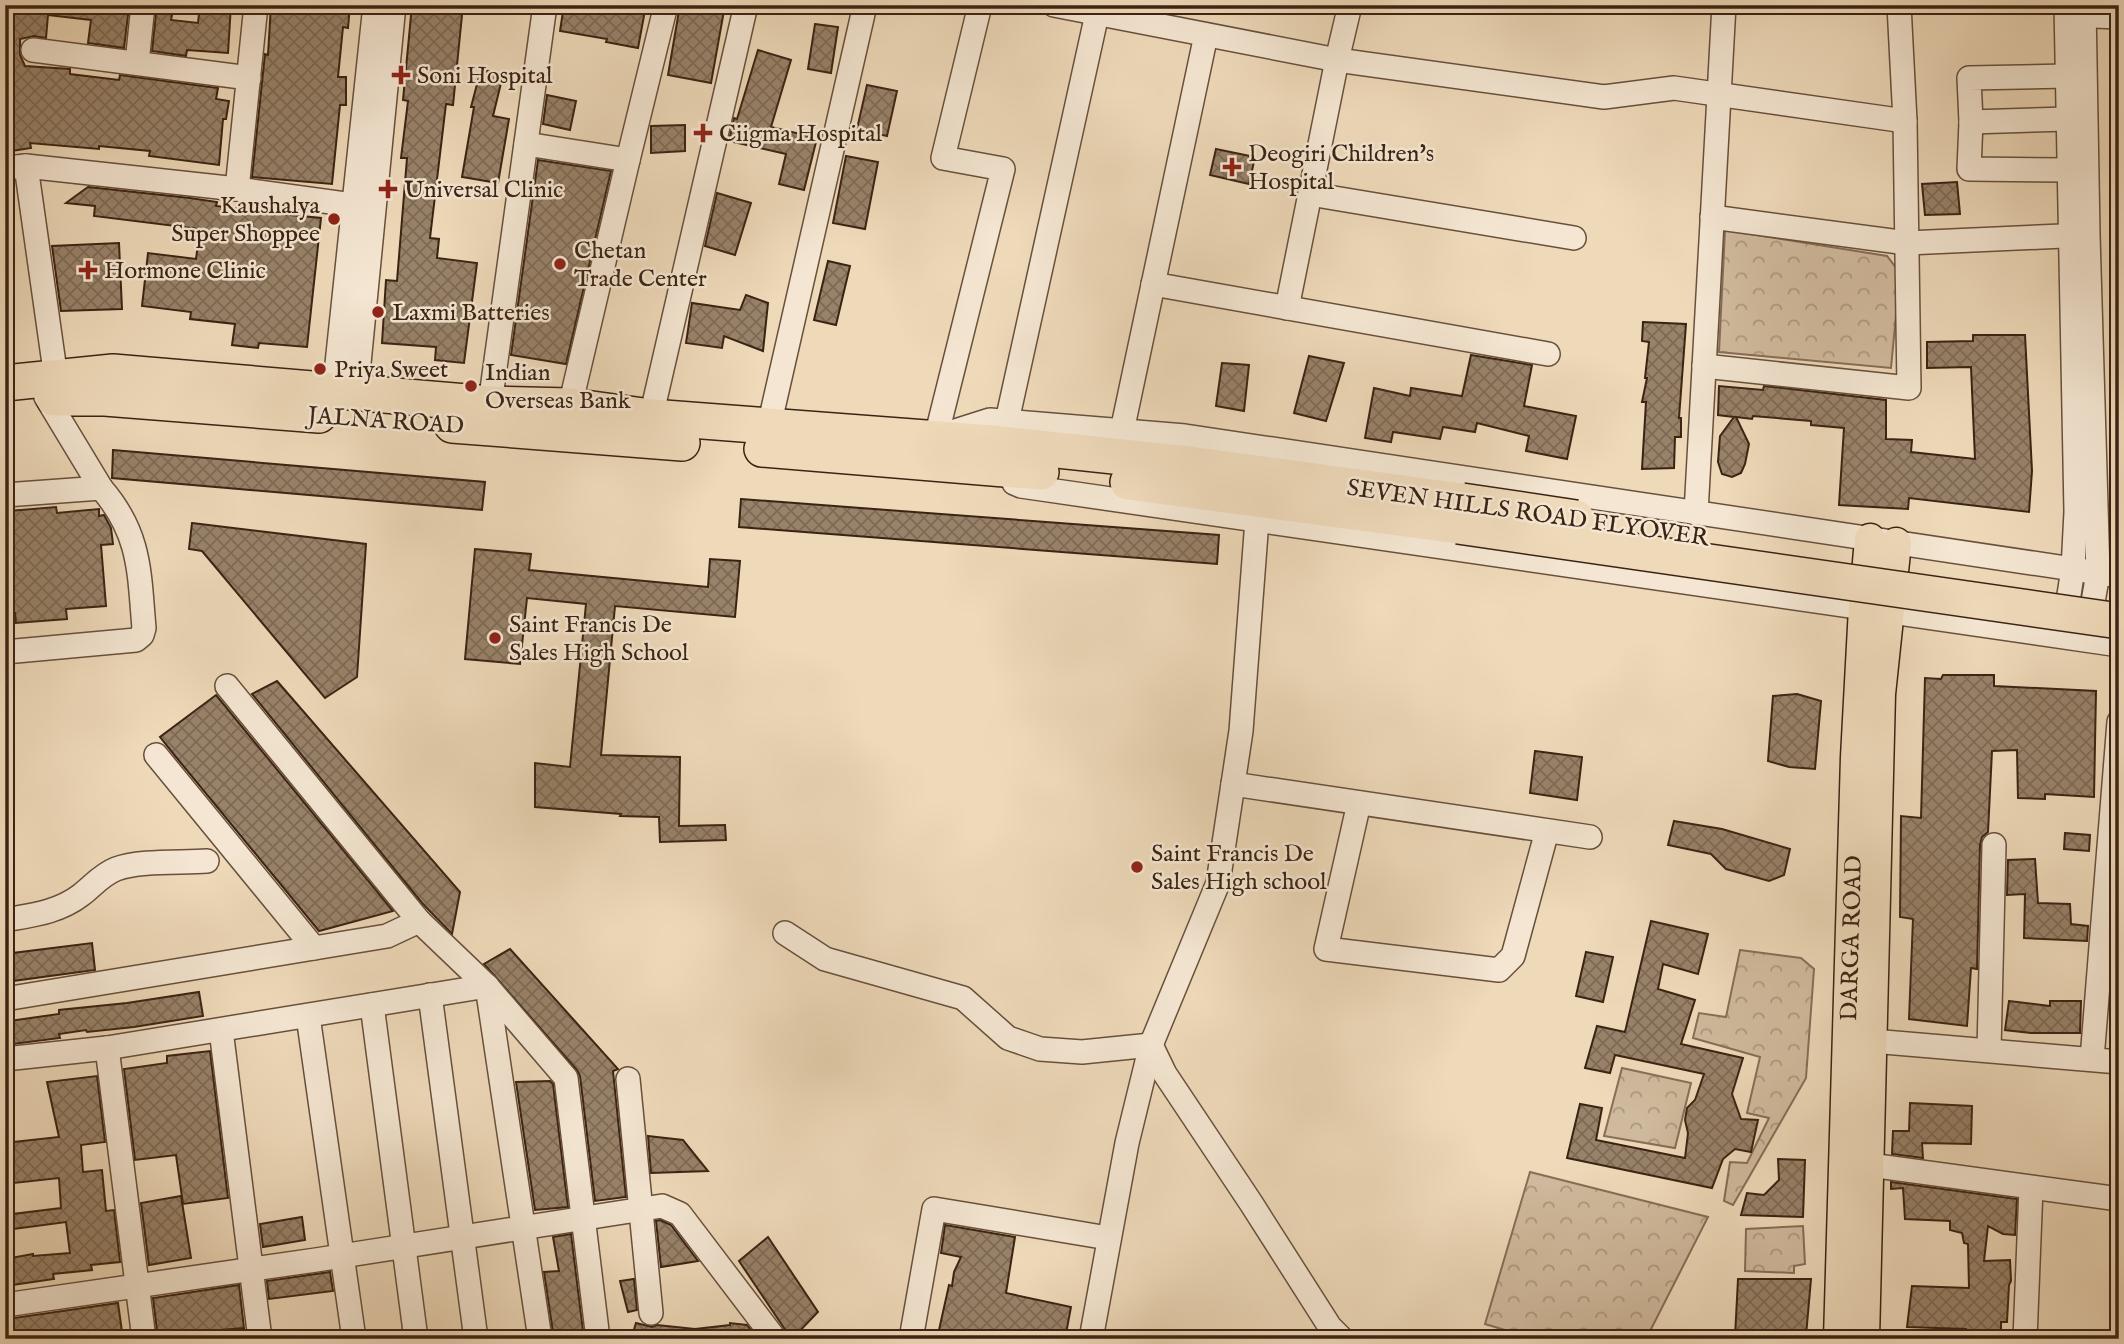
<svg xmlns="http://www.w3.org/2000/svg" width="2124" height="1344" font-family="'IM FELL English',serif">
	<defs>
		<pattern id="park-crowns" width="20" height="18" patternUnits="userSpaceOnUse" patternTransform="scale(1.75)"><rect width="20" height="18" fill="#d0ba9d"/><path d="M2 6a3 3 0 1 1 6 0M12 15a3 3 0 1 1 6 0" fill="none" stroke="#aa977f"/></pattern>
		<pattern id="building-cross-hatch" width="8" height="8" patternUnits="userSpaceOnUse" patternTransform="scale(1.75)"><rect width="8" height="8" fill="#988269"/><path d="M0 0l8 8M0 8l8-8" fill="none" stroke="#7d6a55"/></pattern>
	</defs>
	<rect width="100%" height="100%" fill="#eed9b9"/>
	<filter id="stains"><feTurbulence type="fractalNoise" baseFrequency=".00286" numOctaves="4"/><feColorMatrix values="0 0 0 0 .2 0 0 0 0 .09 0 0 0 0 .02 0 0 0 .5 -.17"/></filter>
	<radialGradient id="worn" r=".72"><stop offset=".6" stop-color="#630" stop-opacity="0"/><stop offset="1" stop-color="#630" stop-opacity=".3"/></radialGradient>
	<g fill="url(#park-crowns)" stroke="#866e58" stroke-width="2">
		<path d="M1725 230 1887 256 1900 273 1891 368 1719 352Z"/>
		<path d="M1740 950 1801 958 1814 969 1806 1078 1733 1205 1724 1201 1730 1162 1747 1163 1769 1118 1747 1113 1760 1057 1693 1038 1699 1013 1726 1017Z"/>
		<path d="M1622 1068 1691 1083 1675 1148 1604 1136Z"/>
		<path d="M1530 1172 1708 1217 1646 1339H1525V1336L1485 1324Z"/>
		<path d="M1803 1226 1805 1264 1794 1266V1273L1745 1271 1746 1229Z"/>
	</g>
	<g fill="url(#building-cross-hatch)" stroke="#3b2313" stroke-width="2">
		<path d="M5 5 129 7 124 48 88 43 91 20 48 15 46 38 34 36 20 39V55L25 66 70 69V74L119 80 120 75 218 88 216 99 229 101 226 119H223L219 165 149 156 150 151 99 146V149L30 143 31 148 5 152Z"/>
		<path d="M157 5H174L171 20 198 23 200 5H231L228 53 187 50 186 56 152 51Z"/>
		<path d="M271 5H350L348 28 343 27 338 77H346V105H340L332 184 252 177 265 54 268 55Z"/>
		<path d="M412 5H463L453 105 446 104 430 238 439 239 437 258 477 263 464 363 435 360 436 347 382 343 386 280 397 281 407 158H401L408 101 403 100Z"/>
		<path d="M564 5H646L638 48 606 42 607 39 560 31Z"/>
		<path d="M680 5H725L711 83 668 75Z"/>
		<path d="M815 24 838 27 831 73 808 69Z"/>
		<path d="M758 50 791 60 771 127 817 138 804 190 779 184 786 154 729 141 734 118 737 119Z"/>
		<path d="M481 69 503 75 493 116 509 119 498 183 462 177 474 107H471Z"/>
		<path d="M867 85 897 91 887 136 857 129Z"/>
		<path d="M547 95 576 101 570 130 543 124Z"/>
		<path d="M685 125V151L651 153V126Z"/>
		<path d="M1216 149 1255 157 1249 184 1210 175Z"/>
		<path d="M846 156 878 162 865 229 833 223Z"/>
		<path d="M538 160 611 171 566 364 511 355Z"/>
		<path d="M1957 182 1960 214 1925 215 1922 184Z"/>
		<path d="M88 187 190 198 217 202 216 206 251 210V207L281 210V214L321 218 307 347 259 343 258 348 232 345 235 324 190 319 191 312 142 306 148 253 196 259 200 229 94 216 95 206 66 203Z"/>
		<path d="M717 193 751 203 735 255 705 246Z"/>
		<path d="M119 243 122 309 61 311 52 246Z"/>
		<path d="M828 261 850 266 836 325 814 320Z"/>
		<path d="M746 295 768 303 763 351 724 336 722 348 686 343 692 303 740 310Z"/>
		<path d="M1643 322 1686 324 1679 418H1681V437H1675L1674 468 1642 469 1646 402H1642L1647 378H1645L1649 342 1642 341Z"/>
		<path d="M1973 335H2025L2032 471 2029 512 1909 498 1908 509 1839 505 1844 428 1811 425V421L1753 416 1752 419 1736 417 1749 444 1745 464 1741 473 1732 477 1722 474 1718 462 1720 436 1734 417 1718 415 1719 386 1763 390 1764 386 1886 400V439L1912 440 1911 452 1975 459 1971 367 1927 368V342L1973 341Z"/>
		<path d="M1471 355 1532 365 1524 406 1576 416 1567 459 1526 451 1529 436 1477 423 1475 432 1443 427 1440 439 1393 432 1391 442 1365 438 1374 388 1410 396 1411 388 1462 396Z"/>
		<path d="M1309 356 1344 363 1326 421 1294 413Z"/>
		<path d="M1222 363 1249 365 1244 411 1216 406Z"/>
		<path d="M113 450 485 482 482 510 112 478Z"/>
		<path d="M741 499 1219 535 1217 564 739 527Z"/>
		<path d="M56 507 57 513 99 509V516L104 515 111 528 113 544 101 545 106 606 66 609 67 619 16 623 15 613 5 614V517L9 516V511Z"/>
		<path d="M192 523 366 544 357 677 325 698 202 551 189 549Z"/>
		<path d="M475 549 531 554 529 570 708 587 710 559 740 561 735 617 615 606 601 755 680 757 679 826 725 825 726 840 660 842 659 817 620 816 621 814 535 807V763L570 767 586 604 527 598 520 664 465 659Z"/>
		<path d="M1943 675H1994V686L2096 691 2094 797 2045 794V799L2018 798 2017 750 1992 751 1988 832 1982 837 1980 845 1977 969 1971 968 1967 1026 1909 1019 1913 919 1900 917 1901 816 1921 818 1925 678 1941 679Z"/>
		<path d="M277 681 460 892 452 934 422 903 252 694Z"/>
		<path d="M1797 694 1821 701 1815 769 1789 767 1768 761 1773 696Z"/>
		<path d="M216 695 393 911 319 931 176 757 160 737Z"/>
		<path d="M1535 751 1582 757 1577 800 1530 793Z"/>
		<path d="M1674 821 1722 829 1790 849 1784 875 1769 881 1726 869 1711 854 1668 845Z"/>
		<path d="M2065 833 2090 835 2089 851 2064 849Z"/>
		<path d="M2035 859 2038 903 2070 904 2071 924 2088 926 2087 941 2024 938 2025 894 2007 895 2008 860Z"/>
		<path d="M1651 921 1708 934 1698 974 1663 964 1658 989 1695 1000 1681 1044 1743 1058 1732 1094 1741 1119 1758 1120 1751 1152 1735 1149 1723 1159 1712 1188 1567 1158 1580 1104 1602 1108 1596 1140 1685 1158 1688 1133 1685 1120 1687 1108 1695 1100 1704 1074 1615 1055 1610 1073 1585 1068 1597 1026 1625 1032Z"/>
		<path d="M92 943 95 970 5 982V954Z"/>
		<path d="M510 949 618 1069 613 1071 626 1197 595 1201 580 1076 577 1070 484 964Z"/>
		<path d="M1586 952 1613 957 1603 1002 1576 996Z"/>
		<path d="M199 992 203 1016 134 1027 87 1032 86 1030 59 1034 60 1038 13 1044 9 1021 59 1014V1010L127 1003Z"/>
		<path d="M2009 1001 2050 1006V1001H2081L2080 1033H2031L2005 1030Z"/>
		<path d="M210 1051 228 1198 183 1204 176 1155 135 1160 124 1069 167 1063V1056Z"/>
		<path d="M97 1076 105 1142 81 1145 83 1172 102 1170 106 1211 114 1210 120 1262 91 1265 92 1270 53 1274 54 1279 5 1286V1259L33 1254V1256L70 1253 66 1222 5 1230V1215L61 1208 59 1178 5 1184V1143L59 1137 47 1082Z"/>
		<path d="M550 1081 553 1084 568 1207 535 1210 516 1082Z"/>
		<path d="M1910 1103 1972 1106 1971 1144 1922 1143 1923 1158 1892 1154 1893 1131H1909Z"/>
		<path d="M648 1136 683 1140 708 1171 651 1173Z"/>
		<path d="M1778 1159 1805 1160 1803 1217 1741 1215 1747 1193 1764 1195 1779 1180Z"/>
		<path d="M1891 1182 2017 1199 2015 1235 2003 1234 1988 1226 1984 1261 2010 1260 2011 1281 2009 1285 2007 1322H2001V1339H1966V1329L1907 1327 1912 1286 1969 1288 1968 1244 1964 1243 1962 1233 1950 1230V1221L1905 1219 1903 1188 1891 1189Z"/>
		<path d="M181 1196 191 1258 149 1265 141 1203Z"/>
		<path d="M302 1217 305 1240 263 1247 260 1224Z"/>
		<path d="M660 1220 671 1225 698 1261 661 1267 656 1221Z"/>
		<path d="M945 1225 1015 1237 1006 1293 1071 1307 1065 1339H937L949 1285 952 1286 954 1272 961 1257 941 1253Z"/>
		<path d="M571 1234 584 1339H554L544 1272 559 1271 553 1237Z"/>
		<path d="M768 1237 818 1312 792 1339H789L786 1331 739 1261Z"/>
		<path d="M330 1272 333 1291 269 1299 267 1281Z"/>
		<path d="M634 1279 637 1310 628 1312 620 1281Z"/>
		<path d="M1738 1279H1811L1806 1336 1735 1337Z"/>
		<path d="M239 1285 244 1328 210 1331V1334L158 1339 153 1298Z"/>
		<path d="M118 1303 123 1339H86V1337L10 1339 7 1319Z"/>
		<path d="M636 1323 652 1327 657 1325 695 1329 730 1325V1323L747 1325 757 1339H631Z"/>
	</g>
	<g fill="none" stroke-linecap="round" stroke-linejoin="round">
		<defs>
			<g id="minor">
				<path d="M1054 5 1337 60 1604 97 1674 88 1905 121"/>
				<path d="M2084 5 2088 235 2098 573 2088 631"/>
				<path d="M2069 15 2119 17"/>
				<path d="M33 50 249 78"/>
				<path d="M137 63 143 5"/>
				<path d="M2067 76 1969 78 1971 122 2068 119"/>
				<path d="M1971 122 1969 169 2069 170"/>
				<path d="M526 144 628 160 666 5"/>
				<path d="M26 166 56 378"/>
				<path d="M5 168 26 166 237 189 367 207"/>
				<path d="M237 189 256 5"/>
				<path d="M1310 194 1574 238"/>
				<path d="M1712 217 1907 243 2085 235"/>
				<path d="M1153 284 1548 354"/>
				<path d="M1287 308 1337 60 1350 5"/>
				<path d="M1704 366 1909 388 1905 121 1899 5"/>
				<path d="M334 392 375 5"/>
				<path d="M356 394 394 5"/>
				<path d="M46 397 101 488"/>
				<path d="M490 404 545 5"/>
				<path d="M570 406 628 160"/>
				<path d="M651 417 746 5"/>
				<path d="M1007 421 1097 14"/>
				<path d="M769 426 865 5"/>
				<path d="M1122 431 1206 35"/>
				<path d="M946 434 990 420 1185 436 2119 576"/>
				<path d="M936 437 1003 169 943 158 980 5"/>
				<path d="M1014 483 1021 486 2119 645"/>
				<path d="M5 495 101 488C141 534 139 572 144 628L142 635 136 640 5 652"/>
				<path d="M1696 513 1724 5"/>
				<path d="M2064 627 2073 569 2076 512 2066 5"/>
				<path d="M156 755 314 948"/>
				<path d="M1233 784 1590 837"/>
				<path d="M1359 803 1326 949 1499 970 1513 956 1547 831"/>
				<path d="M5 920C33 915 59 912 81 895 93 886 101 875 116 869 140 860 181 863 207 861"/>
				<path d="M419 921 487 986 566 1078 598 1339"/>
				<path d="M785 933 825 959 963 998 1008 1038 1040 1049 1082 1052 1151 1045"/>
				<path d="M487 986 540 1339"/>
				<path d="M430 995 476 1339"/>
				<path d="M5 999 387 936 419 921 227 686"/>
				<path d="M372 1005 416 1339"/>
				<path d="M308 1016 354 1339"/>
				<path d="M221 1030 260 1339"/>
				<path d="M1872 1041 2119 1062"/>
				<path d="M1151 1045 1165 1074 1251 1203 1330 1327 1342 1339"/>
				<path d="M107 1048 144 1339"/>
				<path d="M1989 1050 1994 845"/>
				<path d="M5 1059 107 1048 487 986"/>
				<path d="M2092 1059 2119 722"/>
				<path d="M628 1079 651 1313"/>
				<path d="M1855 1163 2119 1199"/>
				<path d="M5 1305 316 1260 662 1206 680 1214 775 1339"/>
				<path d="M911 1339 934 1209 1108 1238"/>
				<path d="M1091 1339 1127 1143 1151 1045 1218 883 1241 731 1257 520"/>
				<path d="M2025 1339 2031 1188"/>
			</g>
			<g id="major">
				<path id="s1" d="M1839 1339 1856 757 1864 608 1870 539"/>
				<path d="M1864 1339 1880 694 1896 543"/>
			</g>
			<g id="highway">
				<path d="M5 383 113 372 490 404 570 406 651 417 992 443 1189 464 1462 501"/>
				<path d="M54 398H105L319 415"/>
				<path d="M452 425 682 443"/>
				<path d="M762 449 1041 472"/>
				<path d="M1128 482 1458 526"/>
			</g>
		</defs>
		<use href="#minor" stroke="#68503c" stroke-width="26"/>
		<use href="#major" stroke="#3b2313" stroke-width="33"/>
		<use href="#highway" stroke="#3b2313" stroke-width="38"/>
		<use href="#minor" stroke="#f4e6d2" stroke-width="23"/>
		<use href="#major" stroke="#eed9b9" stroke-width="30"/>
		<use href="#highway" stroke="#eed9b9" stroke-width="35"/>
		<defs>
			<g id="highway-bridge">
				<path d="M1462 501 1576 518"/>
				<path d="M1458 526 2119 621"/>
			</g>
		</defs>
		<use href="#highway-bridge" stroke="#3b2313" stroke-width="38" stroke-linecap="butt"/>
		<use href="#highway-bridge" stroke="#eed9b9" stroke-width="35"/>
	</g>
	<g fill="#8f2418" stroke="#f4e6d2" stroke-width="2.5">
		<path d="M397.5 64.5h7v7h7v7h-7v7h-7v-7h-7v-7h7z"/>
		<path d="M699.5 122.5h7v7h7v7h-7v7h-7v-7h-7v-7h7z"/>
		<path d="M1228.5 156.5h7v7h7v7h-7v7h-7v-7h-7v-7h7z"/>
		<path d="M384.5 178.5h7v7h7v7h-7v7h-7v-7h-7v-7h7z"/>
		<circle cx="334" cy="219" r="7"/>
		<circle cx="560" cy="264" r="7"/>
		<path d="M84.5 259.5h7v7h7v7h-7v7h-7v-7h-7v-7h7z"/>
		<circle cx="378" cy="312" r="7"/>
		<circle cx="320" cy="369" r="7"/>
		<circle cx="471" cy="386" r="7"/>
		<circle cx="495" cy="638" r="7"/>
		<circle cx="1137" cy="867" r="7"/>
	</g>
	<g text-anchor="middle" stroke-width="5" stroke-linejoin="round" paint-order="stroke">
		<g font-size="24" fill="#3b2313" stroke="#f4e6d2" text-anchor="start">
			<text x="417" y="83">Soni Hospital</text>
			<text x="719" y="141">Ciigma Hospital</text>
			<text x="1248" y="161">Deogiri Children's<tspan x="1248" dy="28">Hospital</tspan></text>
			<text x="404" y="197">Universal Clinic</text>
			<text x="320" y="213" text-anchor="end">Kaushalya<tspan x="320" dy="28">Super Shoppee</tspan></text>
			<text x="574" y="258">Chetan<tspan x="574" dy="28">Trade Center</tspan></text>
			<text x="104" y="278">Hormone Clinic</text>
			<text x="392" y="320">Laxmi Batteries</text>
			<text x="334" y="377">Priya Sweet</text>
			<text x="485" y="380">Indian<tspan x="485" dy="28">Overseas Bank</tspan></text>
			<text x="509" y="632">Saint Francis De<tspan x="509" dy="28">Sales High School</tspan></text>
			<text x="1151" y="861">Saint Francis De<tspan x="1151" dy="28">Sales High school</tspan></text>
		</g>
		<g font-size="24" fill="#3b2313" stroke="#f4e6d2">
			<text transform="translate(386 420) rotate(4)" y="8">JALNA ROAD</text>
			<text transform="translate(1528 512) rotate(8)" y="8">SEVEN HILLS ROAD FLYOVER</text>
			<text dy="8" stroke="none"><textPath href="#s1" startOffset="401">DARGA ROAD</textPath></text>
		</g>
	</g>
	<rect width="2124" height="1344" fill="none" stroke="#eed9b9" stroke-width="28"/>
	<rect x="7" y="7" width="2110" height="1330" fill="none" stroke="#3b2313" stroke-width="3.5"/>
	<rect x="14" y="14" width="2096" height="1316" fill="none" stroke="#3b2313" stroke-width="2"/>
	<rect width="100%" height="100%" filter="url(#stains)"/>
	<rect width="100%" height="100%" fill="url(#worn)"/>
</svg>
